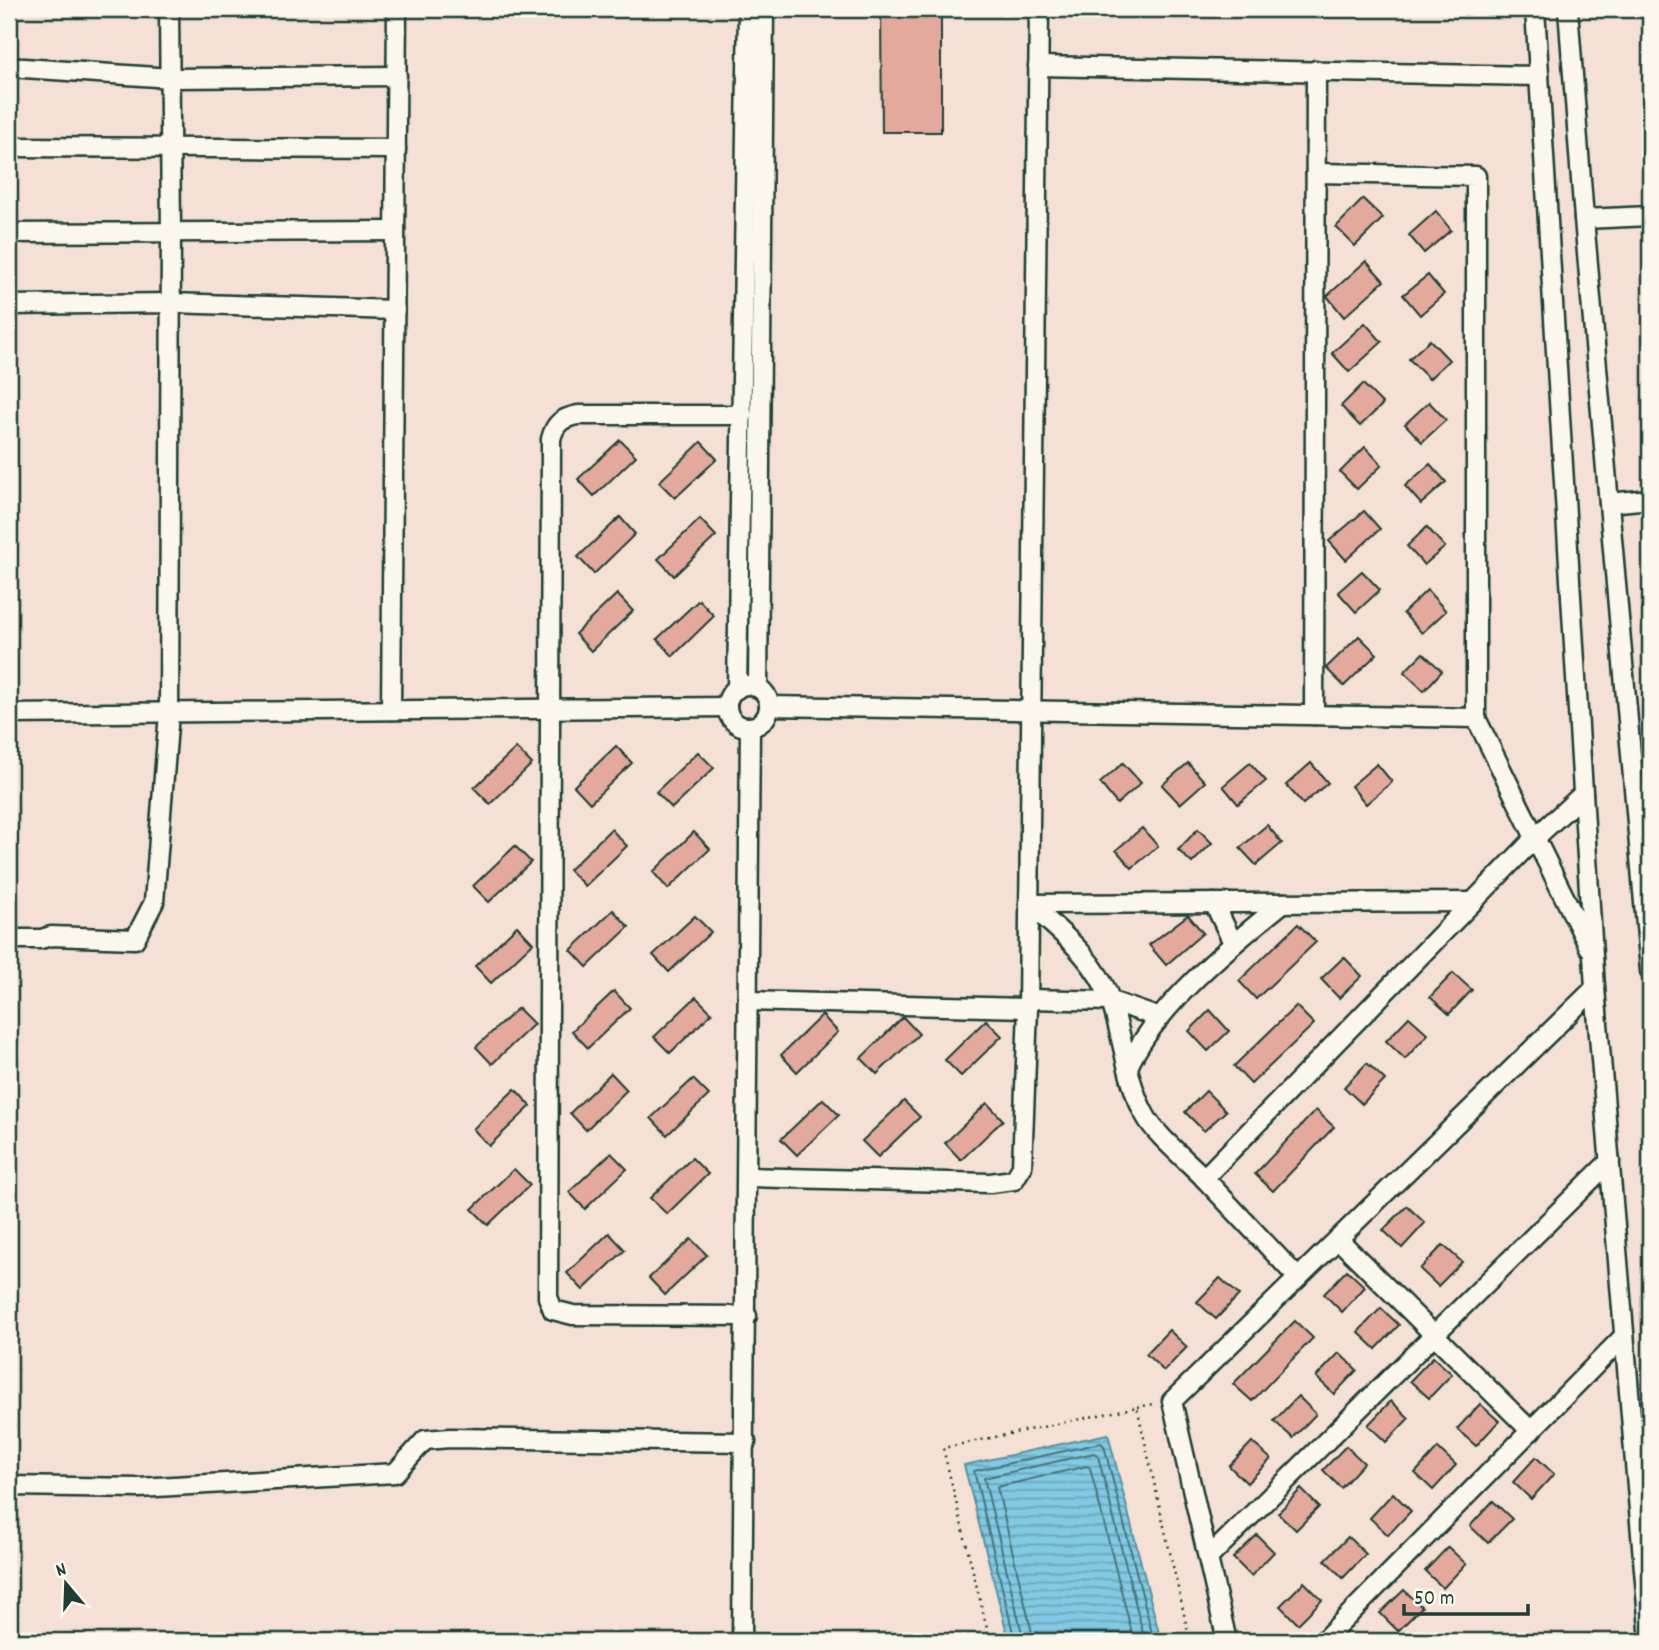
<svg xmlns="http://www.w3.org/2000/svg" width="1659" height="1650" font-family="Dekko,sans-serif">
	<defs>
		<pattern id="water-rules" width="6" height="5" patternUnits="userSpaceOnUse" patternTransform="scale(1.75)"><rect width="6" height="5" fill="#82c9e3"/><path d="M0 2.5h6" fill="none" stroke="#6aa4b9"/></pattern>
	</defs>
	<rect width="100%" height="100%" fill="#f4e0d4"/>
	<filter id="ink" filterUnits="userSpaceOnUse"><feTurbulence type="fractalNoise" baseFrequency=".0143" numOctaves="2"/><feDisplacementMap in="SourceGraphic" scale="14" xChannelSelector="R" yChannelSelector="G"/><feConvolveMatrix kernelMatrix="1 2 1 2 8 2 1 2 1" color-interpolation-filters="sRGB"/></filter>
	<g filter="url(#ink)">
		<path fill="url(#water-rules)" stroke="#5a919d" stroke-width="2" d="M1108 1434 1161 1641H1009L964 1465Z"/>
		<g fill="none" stroke-linecap="round" stroke-linejoin="round">
			<g stroke="#47757a" stroke-width="2">
				<path d="M1015 1641 974 1471 1101 1443 1104 1446 1154 1641"/>
				<path d="M1024 1641 984 1478 1094 1453 1098 1456 1145 1641"/>
				<path d="M1034 1641 997 1487 1087 1466 1090 1468 1134 1641"/>
			</g>
		</g>
		<g fill="#e2a99c" stroke="#1f3d34" stroke-width="2">
			<path d="M881 10H941V132H882Z"/>
			<path d="M1363 199 1383 218 1355 246 1336 227Z"/>
			<path d="M1436 211 1451 230 1424 253 1409 235Z"/>
			<path d="M1366 261 1384 281 1344 317 1327 296Z"/>
			<path d="M1428 275 1444 294 1420 315 1403 295Z"/>
			<path d="M1365 323 1382 342 1349 372 1332 353Z"/>
			<path d="M1430 340 1449 360 1429 379 1409 359Z"/>
			<path d="M1363 384 1383 404 1360 426 1341 406Z"/>
			<path d="M1429 402 1446 420 1422 442 1405 424Z"/>
			<path d="M620 440 636 456 594 496 578 479Z"/>
			<path d="M701 442 717 459 675 498 659 482Z"/>
			<path d="M1365 447 1382 465 1357 489 1340 472Z"/>
			<path d="M1430 464 1446 482 1421 504 1405 486Z"/>
			<path d="M1364 511 1380 529 1346 560 1329 541Z"/>
			<path d="M620 517 635 534 594 574 578 557Z"/>
			<path d="M700 519 716 536 674 576 658 559Z"/>
			<path d="M1427 527 1445 547 1424 565 1407 546Z"/>
			<path d="M1362 571 1380 590 1356 612 1338 592Z"/>
			<path d="M1427 590 1446 611 1422 633 1403 613Z"/>
			<path d="M617 594 633 611 591 651 575 634Z"/>
			<path d="M699 600 714 616 673 656 657 639Z"/>
			<path d="M1359 636 1377 654 1344 686 1326 668Z"/>
			<path d="M1423 653 1442 671 1424 691 1404 672Z"/>
			<path d="M616 746 632 763 590 803 574 786Z"/>
			<path d="M516 748 532 764 490 804 474 788Z"/>
			<path d="M698 752 714 768 672 808 656 792Z"/>
			<path d="M1123 763 1141 783 1117 804 1100 783Z"/>
			<path d="M1188 763 1205 782 1180 804 1162 785Z"/>
			<path d="M1250 763 1266 781 1238 804 1223 786Z"/>
			<path d="M1311 763 1328 783 1303 804 1286 785Z"/>
			<path d="M1377 764 1392 782 1366 804 1351 786Z"/>
			<path d="M1267 825 1282 843 1256 865 1240 848Z"/>
			<path d="M1142 828 1158 846 1132 868 1116 850Z"/>
			<path d="M611 829 627 846 585 886 569 870Z"/>
			<path d="M1198 829 1212 843 1192 863 1178 850Z"/>
			<path d="M694 832 710 849 668 889 653 872Z"/>
			<path d="M515 846 531 862 489 902 473 886Z"/>
			<path d="M613 910 629 927 587 967 571 950Z"/>
			<path d="M1188 915 1203 933 1166 965 1149 945Z"/>
			<path d="M695 916 711 932 669 972 653 955Z"/>
			<path d="M1298 924 1316 942 1256 999 1239 981Z"/>
			<path d="M517 926 533 943 491 983 475 966Z"/>
			<path d="M1344 957 1362 976 1339 998 1321 979Z"/>
			<path d="M1453 973 1472 990 1449 1014 1430 997Z"/>
			<path d="M614 991 630 1008 588 1048 572 1031Z"/>
			<path d="M696 997 712 1013 670 1053 654 1037Z"/>
			<path d="M1296 1006 1314 1024 1251 1084 1234 1066Z"/>
			<path d="M518 1008 534 1024 492 1064 476 1047Z"/>
			<path d="M1210 1010 1229 1031 1208 1051 1189 1031Z"/>
			<path d="M822 1015 838 1032 797 1072 781 1055Z"/>
			<path d="M903 1017 919 1034 877 1074 861 1058Z"/>
			<path d="M1409 1017 1428 1034 1405 1059 1386 1041Z"/>
			<path d="M986 1020 1002 1036 961 1076 945 1060Z"/>
			<path d="M1367 1063 1385 1080 1362 1104 1344 1087Z"/>
			<path d="M611 1073 627 1090 586 1130 570 1113Z"/>
			<path d="M693 1079 709 1095 667 1135 651 1118Z"/>
			<path d="M515 1089 531 1106 489 1146 473 1129Z"/>
			<path d="M1206 1091 1226 1111 1204 1131 1185 1112Z"/>
			<path d="M823 1099 839 1115 797 1155 781 1139Z"/>
			<path d="M904 1101 920 1117 878 1157 862 1141Z"/>
			<path d="M987 1103 1003 1120 961 1160 945 1143Z"/>
			<path d="M1316 1110 1334 1127 1273 1191 1255 1174Z"/>
			<path d="M611 1153 627 1169 585 1209 569 1192Z"/>
			<path d="M692 1158 708 1174 667 1214 650 1198Z"/>
			<path d="M514 1169 530 1185 488 1225 472 1209Z"/>
			<path d="M1407 1206 1425 1223 1402 1248 1383 1230Z"/>
			<path d="M609 1233 625 1250 583 1290 567 1273Z"/>
			<path d="M691 1239 707 1255 665 1295 649 1278Z"/>
			<path d="M1443 1245 1462 1262 1438 1286 1420 1269Z"/>
			<path d="M1347 1270 1365 1287 1342 1312 1324 1294Z"/>
			<path d="M1220 1278 1239 1295 1216 1319 1197 1302Z"/>
			<path d="M1381 1308 1399 1325 1376 1349 1358 1332Z"/>
			<path d="M1295 1321 1313 1338 1252 1401 1233 1384Z"/>
			<path d="M1169 1330 1187 1347 1164 1371 1146 1354Z"/>
			<path d="M1339 1353 1357 1370 1334 1394 1316 1377Z"/>
			<path d="M1433 1357 1452 1374 1429 1398 1410 1381Z"/>
			<path d="M1298 1396 1316 1414 1293 1438 1274 1421Z"/>
			<path d="M1391 1401 1409 1418 1386 1442 1368 1425Z"/>
			<path d="M1480 1404 1499 1421 1476 1446 1457 1429Z"/>
			<path d="M1252 1442 1271 1459 1247 1483 1229 1466Z"/>
			<path d="M1346 1446 1364 1463 1341 1488 1323 1470Z"/>
			<path d="M1438 1448 1456 1465 1433 1490 1415 1473Z"/>
			<path d="M1536 1457 1554 1474 1531 1499 1513 1482Z"/>
			<path d="M1301 1489 1319 1507 1296 1530 1278 1513Z"/>
			<path d="M1393 1493 1411 1511 1388 1535 1370 1518Z"/>
			<path d="M1493 1501 1512 1519 1488 1543 1470 1526Z"/>
			<path d="M1257 1535 1274 1552 1251 1576 1233 1558Z"/>
			<path d="M1348 1537 1366 1554 1343 1578 1325 1560Z"/>
			<path d="M1448 1547 1466 1564 1443 1588 1425 1571Z"/>
			<path d="M1304 1582 1322 1600 1298 1624 1280 1606Z"/>
			<path d="M1404 1590 1422 1607 1398 1631 1380 1613Z"/>
		</g>
		<g fill="none" stroke-linecap="round" stroke-linejoin="round">
			<defs>
				<g id="minor">
					<path d="M1535 9 1595 988 1650 1641"/>
					<path d="M1568 9 1584 219 1650 971"/>
					<path d="M1038 66 1539 76"/>
					<path d="M9 67 171 78 397 76"/>
					<path d="M9 147 396 149"/>
					<path d="M1316 173 1476 176V718"/>
					<path d="M1584 219 1650 216"/>
					<path d="M9 233 395 231"/>
					<path d="M9 305 171 303 395 310"/>
					<path d="M743 415H578C562 418 555 423 551 439L548 1297 553 1310 573 1315 747 1316"/>
					<path d="M1609 503 1650 499"/>
					<circle cx="748" cy="706" r="21"/>
					<path d="M758 688 764 9"/>
					<path d="M737 689 748 9"/>
					<path d="M769 706 1476 718 1589 947"/>
					<path d="M391 710 397 9"/>
					<path d="M9 714 727 707"/>
					<path d="M1314 715 1316 70"/>
					<path d="M1214 903 1233 943"/>
					<path d="M1029 904 1473 902"/>
					<path d="M1029 904C1061 932 1097 960 1111 1002 1124 1039 1126 1081 1145 1115 1156 1136 1187 1160 1204 1178"/>
					<path d="M9 939H41L51 936 135 939 154 902 169 713 171 232 169 9"/>
					<path d="M1029 999 1111 1001 1160 1018"/>
					<path d="M748 1001 1028 1008 1039 9"/>
					<path d="M1128 1067C1155 1007 1232 944 1283 903"/>
					<path d="M747 1177 990 1183 1014 1180 1022 1167 1028 1008"/>
					<path d="M1338 1239 1531 1431"/>
					<path d="M1298 1278 1204 1178 1535 838 1583 794"/>
					<path d="M9 1486 139 1488 395 1473 425 1440 450 1438 746 1442"/>
					<path d="M1209 1557 1610 1161"/>
					<path d="M742 1641 750 727"/>
					<path d="M1227 1641 1172 1401 1595 988"/>
					<path d="M1323 1641 1624 1336"/>
				</g>
			</defs>
			<use href="#minor" stroke="#1f3d34" stroke-width="23"/>
			<g stroke="#1f3d34" stroke-width="2.5" stroke-dasharray="2 5" stroke-linecap="butt">
				<path d="M1137 1407 1154 1404"/>
				<path d="M990 1641 943 1448 1137 1407 1190 1641"/>
			</g>
			<use href="#minor" stroke="#fbf7ec" stroke-width="18"/>
		</g>
	</g>
	<rect width="1659" height="1650" fill="none" stroke="#fbf7ec" stroke-width="35"/>
	<rect x="18" y="18" width="1624" height="1615" fill="none" stroke="#1f3d34" stroke-width="2.5" filter="url(#ink)"/>
	<g transform="translate(66 1584) rotate(341)" stroke="#fbf7ec" stroke-width="5" paint-order="stroke">
	<path d="M0-5L12 26L0 18L-12 26Z" fill="#1f3d34"/>
	<text y="-10" font-size="19" font-weight="bold" text-anchor="middle" fill="#1f3d34">N</text>
	</g>
	<path d="M1404 1604v10h124v-10" fill="none" stroke="#1f3d34" stroke-width="3.5"/>
	<text x="1414" y="1604" font-size="21" fill="#1f3d34" stroke="#fbf7ec" stroke-width="5" paint-order="stroke">50 m</text>
</svg>
